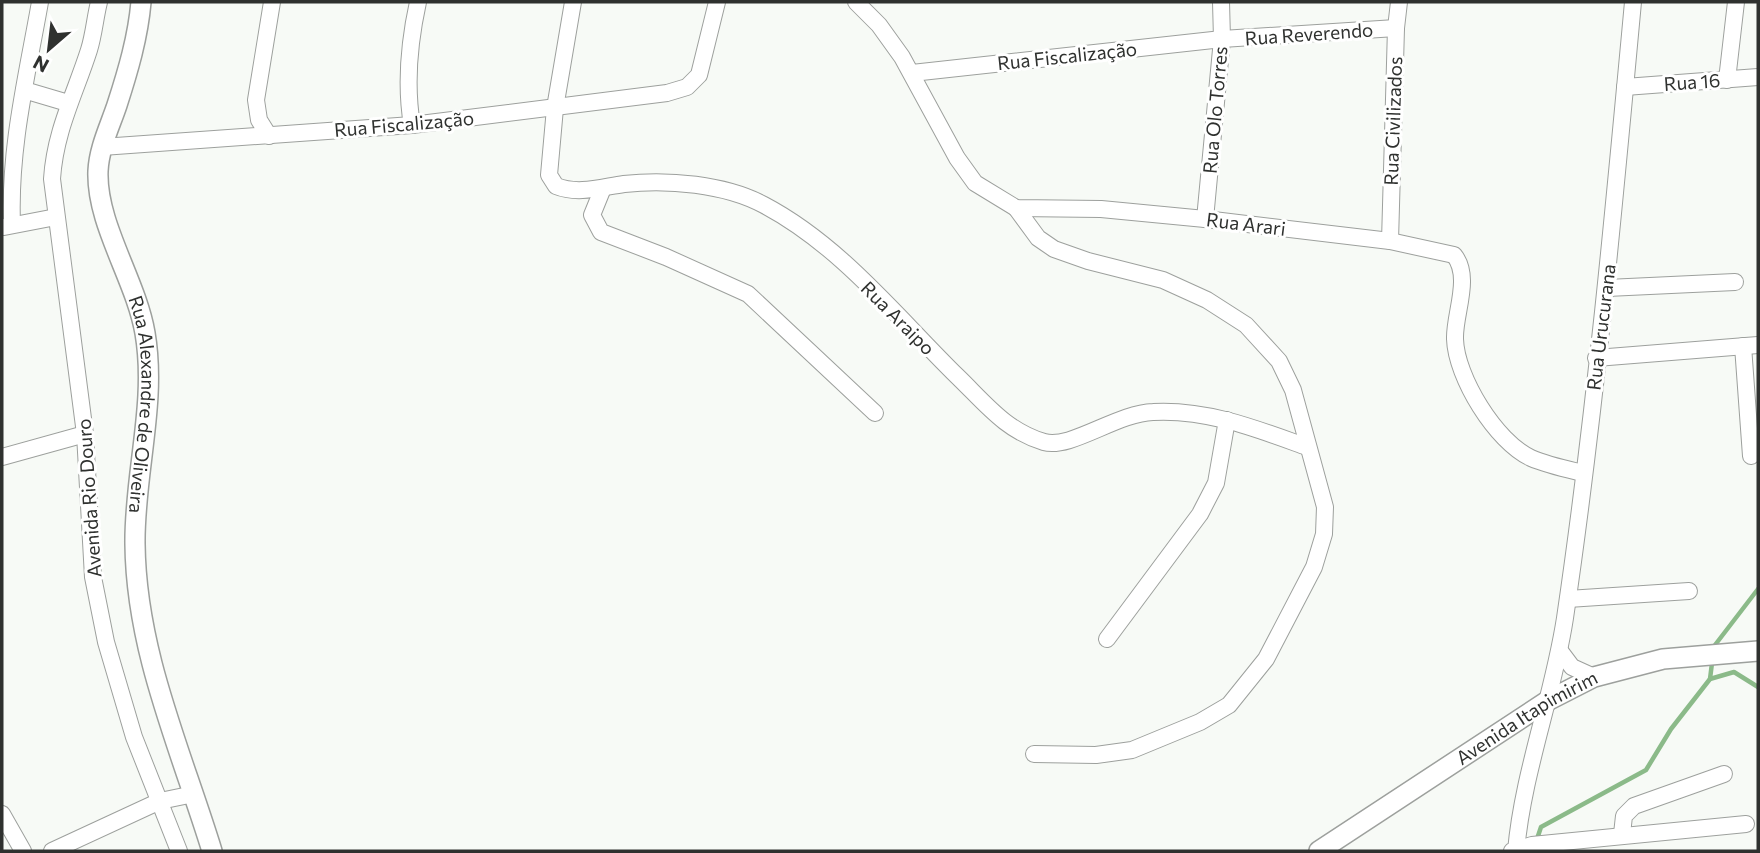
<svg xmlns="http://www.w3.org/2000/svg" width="1760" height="853" font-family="Commissioner,sans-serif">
	<rect width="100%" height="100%" fill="#f7faf6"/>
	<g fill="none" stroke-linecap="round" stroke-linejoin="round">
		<g stroke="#8bba89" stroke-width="4.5">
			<path d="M1715 645 1758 589"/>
			<path d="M1710 679 1734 672 1758 687"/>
			<path d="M1537 839 1541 827 1646 770 1671 729 1710 679 1712 663"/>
		</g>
		<defs>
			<g id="minor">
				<path d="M99 2C95 18 94 34 89 50 75 94 55 131 52 179L85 434 93 577 106 642 134 737 179 851"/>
				<path d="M573 2 555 108 549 175 556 186C578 195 602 187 624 184 667 179 725 184 764 205 840 245 897 317 957 376 985 403 1006 431 1044 442 1070 450 1117 413 1153 412 1207 409 1257 429 1307 447"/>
				<path d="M856 2 879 25 902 57 957 158 975 183 1016 208 1101 209 1205 219 1390 241 1454 255C1472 277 1454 314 1455 339 1456 377 1496 442 1531 458 1547 465 1566 469 1583 473"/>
				<path d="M912 73 1222 39 1396 28"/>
				<path d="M1727 80 1736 2"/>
				<path d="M1625 87 1758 77"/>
				<path d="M24 90 68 103"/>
				<path d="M412 125C405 83 409 43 418 2"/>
				<path d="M269 136 259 120 256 100 272 2"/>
				<path d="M102 147 412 125 667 93 687 87 699 75 717 2"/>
				<path d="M603 188 592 215 601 232 666 257 748 294 875 413"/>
				<path d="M1016 208 1038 238 1054 249 1088 261 1163 280 1207 300 1246 325 1279 361 1293 390 1325 507 1324 534 1314 567 1266 659 1229 705 1200 722 1132 750 1096 755 1034 754"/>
				<path d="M1205 219 1222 39 1221 2"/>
				<path d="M12 224C9 148 27 76 40 2"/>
				<path d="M4 227 56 217"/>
				<path d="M1390 241 1396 28 1399 2"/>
				<path d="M1607 288 1735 282"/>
				<path d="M1743 346 1751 456"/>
				<path d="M1596 358 1758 345"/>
				<path d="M2 457 85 434"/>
				<path d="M1568 599 1689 591"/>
				<path d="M1107 639 1200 514 1216 483 1227 420"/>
				<path d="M1560 651 1572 667 1594 677"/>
				<path d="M2 814 23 851"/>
				<path d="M1622 834 1624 816 1634 806 1724 774"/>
				<path d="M52 851 160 801 194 794"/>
				<path d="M1512 851 1532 845 1746 824"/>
				<path d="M1516 851C1523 772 1553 697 1565 618 1595 414 1614 208 1633 2"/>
			</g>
			<g id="major">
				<path id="s1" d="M141 2C138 37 128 71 117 105 110 126 99 148 98 171 96 224 136 280 145 333 157 403 134 474 135 544 136 652 181 750 212 851"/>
				<path id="s2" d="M1319 851 1549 700 1594 677 1663 659 1758 651"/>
			</g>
		</defs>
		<use href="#minor" stroke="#9da09d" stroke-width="18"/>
		<use href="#major" stroke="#9da09d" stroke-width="22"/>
		<use href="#minor" stroke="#fff" stroke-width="16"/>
		<use href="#major" stroke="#fff" stroke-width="19"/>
	</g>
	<g text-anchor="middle" stroke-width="6" stroke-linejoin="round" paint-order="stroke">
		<g font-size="19" fill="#2f312f" stroke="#fff">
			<text transform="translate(1309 34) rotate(-4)" y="7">Rua Reverendo</text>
			<text transform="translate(1067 56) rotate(-6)" y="7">Rua Fiscalização</text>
			<text transform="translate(1692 82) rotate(-4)" y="7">Rua 16</text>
			<text transform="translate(1215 110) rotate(-85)" y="7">Rua Olo Torres</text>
			<text transform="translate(1393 121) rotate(-88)" y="7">Rua Civilizados</text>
			<text transform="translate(404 124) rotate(-5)" y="7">Rua Fiscalização</text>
			<text transform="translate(1246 224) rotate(7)" y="7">Rua Arari</text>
			<text transform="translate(898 318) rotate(45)" y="7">Rua Araipo</text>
			<text transform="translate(1601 327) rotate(-83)" y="7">Rua Urucurana</text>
			<text dy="7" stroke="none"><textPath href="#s1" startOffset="416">Rua Alexandre de Oliveira</textPath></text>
			<text transform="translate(89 498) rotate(-94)" y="7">Avenida Rio Douro</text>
			<text dy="7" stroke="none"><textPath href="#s2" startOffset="247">Avenida Itapimirim</textPath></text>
		</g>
	</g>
	<rect width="1760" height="853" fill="none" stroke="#2f312f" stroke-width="7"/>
	<g transform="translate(49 49) rotate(208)" stroke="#ffffff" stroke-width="5" paint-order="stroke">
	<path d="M0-5L12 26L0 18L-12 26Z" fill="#2f312f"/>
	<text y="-10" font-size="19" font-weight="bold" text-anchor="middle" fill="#2f312f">N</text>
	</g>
</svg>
